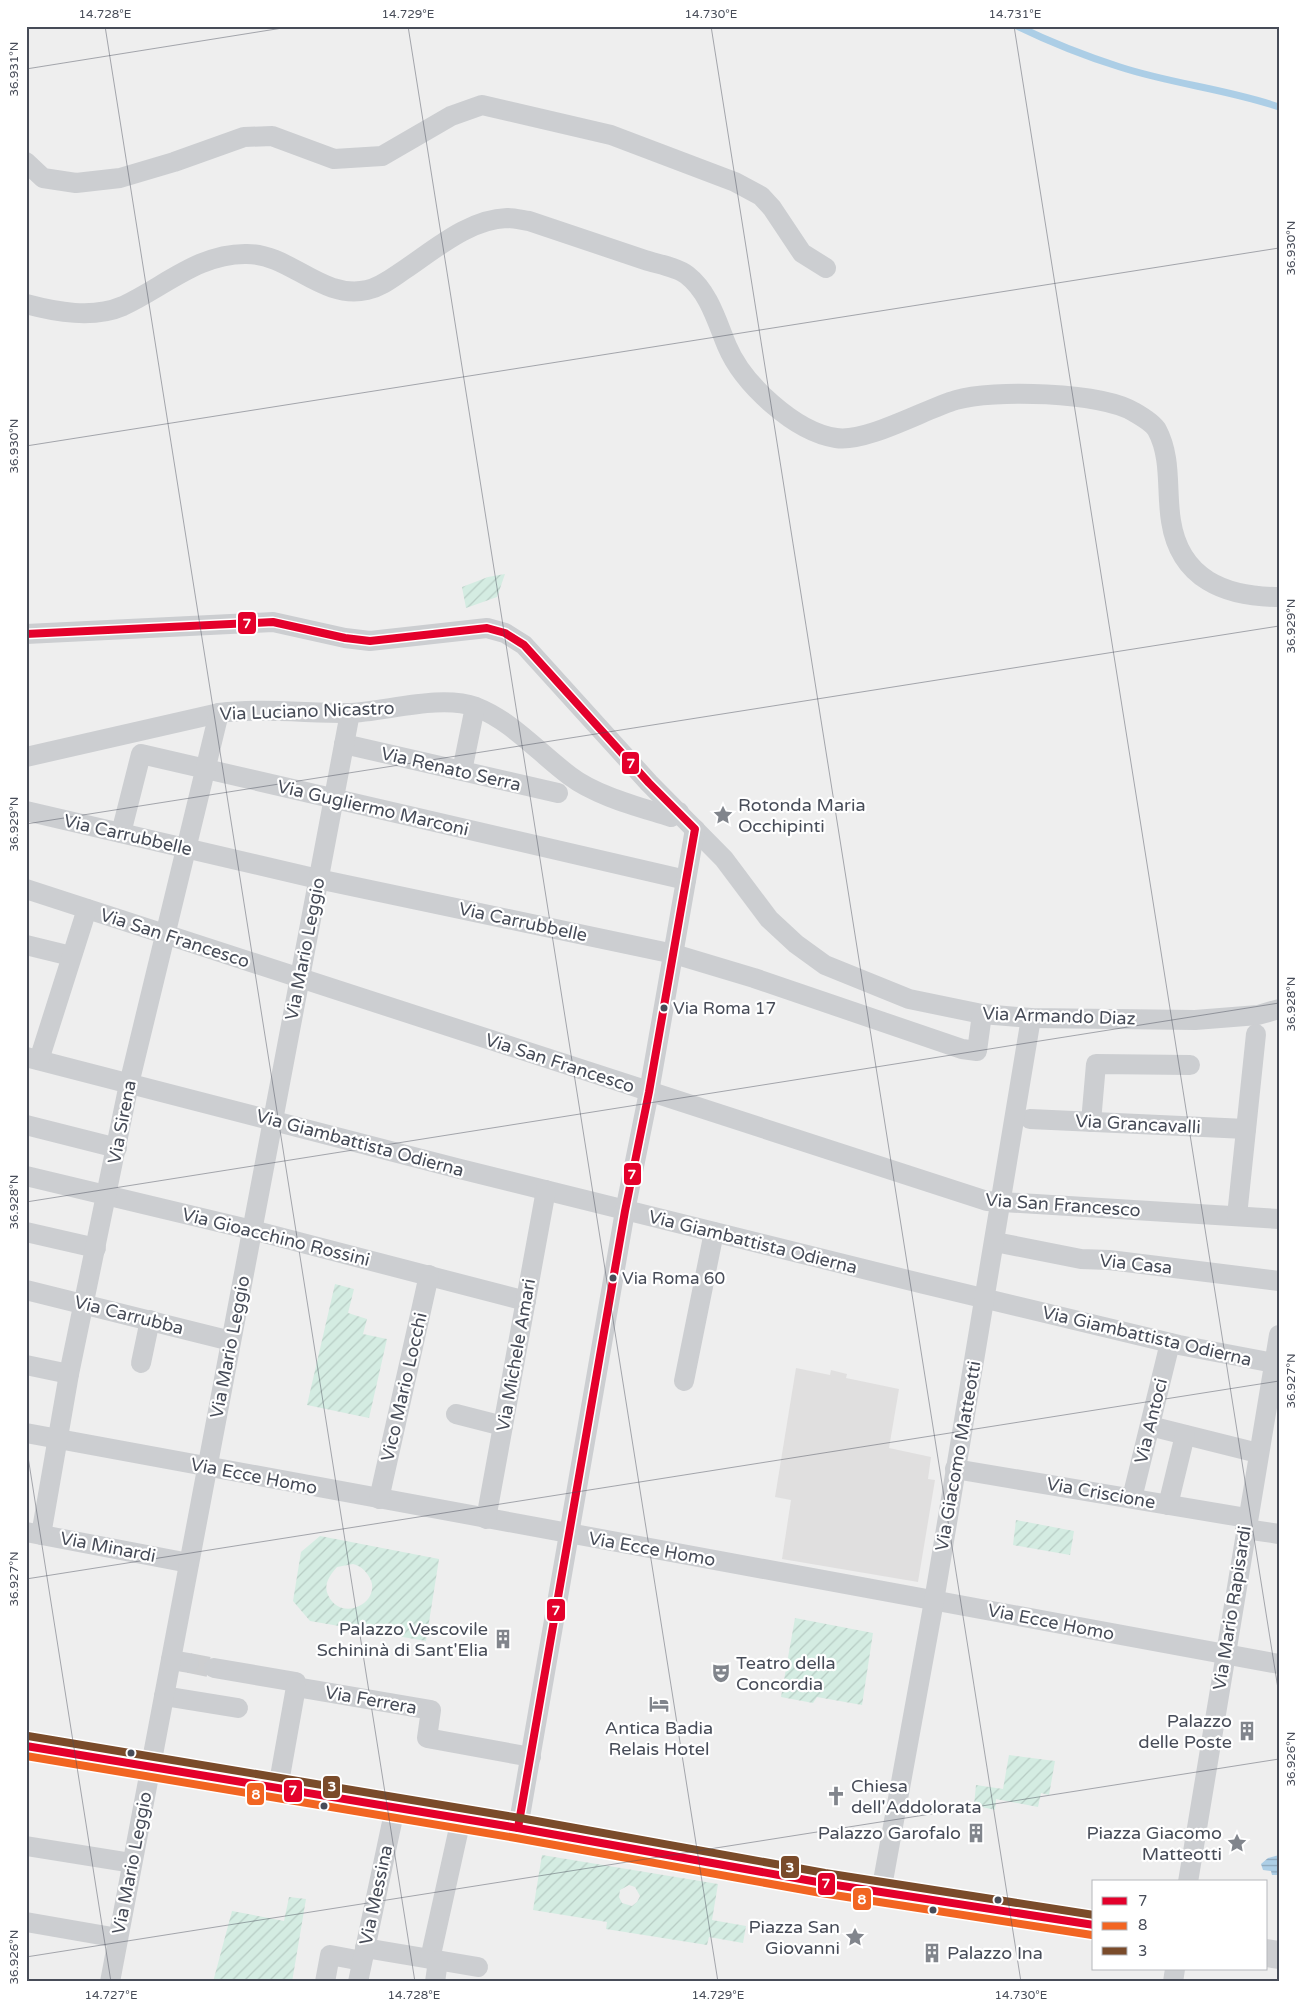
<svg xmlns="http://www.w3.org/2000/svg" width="1305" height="2008" font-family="'Varela Round',sans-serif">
	<defs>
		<pattern id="garden-furrows" width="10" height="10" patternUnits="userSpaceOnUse" patternTransform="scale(1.25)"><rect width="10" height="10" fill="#d4ece2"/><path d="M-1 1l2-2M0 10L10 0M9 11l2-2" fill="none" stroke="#b7ccc4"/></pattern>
		<pattern id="water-rules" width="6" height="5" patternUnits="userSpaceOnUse" patternTransform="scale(1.25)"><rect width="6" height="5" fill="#accee6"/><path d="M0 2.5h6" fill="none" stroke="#8ea9bd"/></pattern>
	</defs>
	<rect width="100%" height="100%" fill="#eee"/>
	<path fill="#e0dfdf" d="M796 1368 830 1375 831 1370 847 1374 846 1378 899 1389 889 1448 931 1457 928 1479 935 1480 918 1582 782 1559 791 1500 775 1497Z"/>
	<g fill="url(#garden-furrows)" fill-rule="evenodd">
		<path d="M505 574 497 597 466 608 462 587 488 577Z"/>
		<path d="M335 1284 354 1289 348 1313 367 1319 363 1334 387 1339 369 1418 307 1405Z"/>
		<path d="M1016 1520 1074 1531 1070 1555 1013 1545Z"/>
		<path d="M320 1536 439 1559 426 1641 310 1621 293 1601 301 1552ZM353 1564C360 1566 364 1569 368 1575 386 1600 342 1625 328 1595 323 1584 330 1575 337 1567Z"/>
		<path d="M795 1618 873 1633 862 1705 817 1697 813 1703 781 1697Z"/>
		<path d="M1009 1755 1055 1761 1049 1795 1041 1793 1038 1807 996 1799 995 1810 974 1805 976 1785 1003 1789Z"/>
		<path d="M542 1855 718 1884 712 1920 746 1926 743 1943 709 1937 707 1945 606 1929 607 1922 533 1910ZM629 1885 635 1887 640 1896 637 1902 632 1906 622 1903 619 1897 620 1890Z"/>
		<path d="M289 1897 306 1899 292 1982H213L232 1911 284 1921Z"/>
	</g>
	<path fill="url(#water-rules)" d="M1279 1855V1875H1272L1271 1871 1263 1870 1261 1864 1268 1858Z"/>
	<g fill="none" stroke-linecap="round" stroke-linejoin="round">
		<path stroke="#accee6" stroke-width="7" d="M1017 26C1050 42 1085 56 1120 67 1172 84 1227 89 1279 107"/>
		<path stroke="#cdced0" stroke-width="20" stroke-dasharray="20 10" stroke-linecap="butt" d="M189 1663 214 1668"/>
		<g stroke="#ccced1" stroke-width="20">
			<path d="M26 162 43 178 76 183 120 178 174 162 244 137 272 136 334 159 382 156 451 116 482 105 611 135 735 182 761 196 772 208 802 253 826 268"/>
			<path d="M26 304C56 312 93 319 123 306 164 287 199 253 247 254 291 254 321 300 367 290 381 287 392 278 404 270 434 250 469 219 507 218 514 218 522 220 529 221 568 234 607 247 645 260 657 264 677 267 687 275 709 292 717 322 727 346 743 384 795 432 836 438 866 443 925 409 956 400 992 389 1102 392 1134 412 1141 416 1153 423 1157 430 1172 458 1166 491 1171 521 1180 579 1225 597 1279 597"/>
			<path d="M26 634 273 622 345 638 370 641 487 628 505 633 524 645 649 783 724 859 769 919 796 944 825 965 909 999 982 1014 1031 1018 1195 1020 1258 1015 1279 1009"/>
			<path d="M344 744 558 793"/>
			<path d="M26 757 219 713C262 708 305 713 348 713 385 712 440 694 476 707 512 721 539 753 570 776 596 796 640 807 671 817L679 812"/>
			<path d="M462 771 475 707"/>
			<path d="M26 811 318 879 674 954 754 978 962 1049 977 1051 982 1014"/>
			<path d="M121 833 141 754 686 880"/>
			<path d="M26 889 987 1201 1279 1219"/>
			<path d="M26 945 71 956"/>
			<path d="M26 1057 460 1169 920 1283 1179 1345 1279 1364"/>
			<path d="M39 1060 87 909"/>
			<path d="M1030 1119 1246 1129"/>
			<path d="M1091 1122 1096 1064 1190 1065"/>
			<path d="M26 1125 117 1148"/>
			<path d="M26 1176 252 1230 526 1301"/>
			<path d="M1237 1216 1256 1034"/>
			<path d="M26 1232 96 1248"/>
			<path d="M995 1242 1081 1259 1109 1260 1279 1281"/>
			<path d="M26 1290 231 1341"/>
			<path d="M141 1363 150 1320"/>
			<path d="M26 1365 69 1374"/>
			<path d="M684 1381 714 1232"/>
			<path d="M456 1414 503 1426"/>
			<path d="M1150 1426 1258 1453"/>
			<path d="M26 1433 1279 1664"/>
			<path d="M955 1469 1247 1518"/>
			<path d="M1132 1498 1170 1343"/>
			<path d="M379 1499 429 1275"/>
			<path d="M1168 1505 1185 1435"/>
			<path d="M486 1519 546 1190"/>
			<path d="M1245 1529 1279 1534"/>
			<path d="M26 1532 189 1563"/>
			<path d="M41 1535 69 1374 129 1084 219 713"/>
			<path d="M171 1660 189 1663"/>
			<path d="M214 1668 296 1682V1687L431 1710 427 1738 531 1757"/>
			<path d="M164 1696 238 1708"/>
			<path d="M278 1788 296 1687"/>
			<path d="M518 1828 625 1211 649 1092 695 829"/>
			<path d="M26 1846 132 1863"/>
			<path d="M1188 1882 1279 1335"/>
			<path d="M881 1892 934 1601 1031 1018"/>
			<path d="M26 1922 118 1938"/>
			<path d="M365 1948 478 1967"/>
			<path d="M430 1959 461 1819"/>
			<path d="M110 1982 350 713"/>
			<path d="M325 1982 330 1955 362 1961"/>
			<path d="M358 1982 395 1808"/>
			<path d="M435 1982 438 1961"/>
			<path d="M1173 1982 1175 1969"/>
		</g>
		<g stroke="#cdced1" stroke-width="28">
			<path d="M26 1746 518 1828 823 1883 1094 1925"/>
			<path d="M1266 1953 1279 1955"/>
		</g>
		<defs>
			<g id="bus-1">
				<path d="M26 634 273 622 345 638 370 641 487 628 505 633 524 645 649 783 695 829 649 1092 625 1211 518 1828"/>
				<path d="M26 1746 518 1828 823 1883 1094 1925"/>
			</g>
			<path id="bus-2" d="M26 1756 516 1838 821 1893 1092 1935"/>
			<path id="bus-3" d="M28 1736 520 1818 825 1873 1094 1915"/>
		</defs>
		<use href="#bus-1" stroke="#fff" stroke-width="11"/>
		<use href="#bus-2" stroke="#fff" stroke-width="11"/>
		<use href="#bus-3" stroke="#fff" stroke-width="11"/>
		<use href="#bus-1" stroke="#e4002b" stroke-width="8"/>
		<use href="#bus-2" stroke="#f26522" stroke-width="8"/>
		<use href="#bus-3" stroke="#7a4b2a" stroke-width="8"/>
	</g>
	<path fill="none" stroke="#474c58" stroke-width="1" stroke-opacity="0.45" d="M105 26 415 1982M408 26 718 1982M711 26 1021 1982M1014 26 1279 1695M26 69 295 26M26 446 1279 248M26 824 1279 626M26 1202 1279 1003M26 1444 111 1982M26 1579 1279 1381M26 1957 1279 1759"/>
	<defs>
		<symbol id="sight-bare" viewBox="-9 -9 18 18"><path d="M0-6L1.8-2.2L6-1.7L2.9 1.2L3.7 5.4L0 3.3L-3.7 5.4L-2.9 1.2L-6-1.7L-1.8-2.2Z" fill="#81858c" stroke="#fff" stroke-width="2.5" paint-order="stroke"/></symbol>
		<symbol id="building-bare" viewBox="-9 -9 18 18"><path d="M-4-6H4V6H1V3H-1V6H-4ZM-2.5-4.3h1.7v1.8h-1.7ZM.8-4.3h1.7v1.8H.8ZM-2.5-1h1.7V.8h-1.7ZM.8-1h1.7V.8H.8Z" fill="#81858c" stroke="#fff" stroke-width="2.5" paint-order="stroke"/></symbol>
		<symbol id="theatre-bare" viewBox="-9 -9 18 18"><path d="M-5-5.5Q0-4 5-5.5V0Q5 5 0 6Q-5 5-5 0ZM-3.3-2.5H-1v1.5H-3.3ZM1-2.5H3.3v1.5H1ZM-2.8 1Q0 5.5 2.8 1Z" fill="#81858c" stroke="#fff" stroke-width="2.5" paint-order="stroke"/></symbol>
		<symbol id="hotel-bare" viewBox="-9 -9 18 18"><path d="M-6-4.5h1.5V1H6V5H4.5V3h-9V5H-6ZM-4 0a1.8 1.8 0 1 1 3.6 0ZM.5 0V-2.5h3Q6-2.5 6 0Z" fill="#81858c" stroke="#fff" stroke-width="2.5" paint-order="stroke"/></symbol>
		<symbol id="church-bare" viewBox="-9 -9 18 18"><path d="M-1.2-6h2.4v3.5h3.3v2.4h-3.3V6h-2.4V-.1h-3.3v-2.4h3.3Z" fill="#81858c" stroke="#fff" stroke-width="2.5" paint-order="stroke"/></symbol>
	</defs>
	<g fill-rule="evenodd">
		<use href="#sight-bare" x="709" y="801" width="28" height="28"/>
		<use href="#building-bare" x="489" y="1625" width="28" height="28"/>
		<use href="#theatre-bare" x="707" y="1659" width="28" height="28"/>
		<use href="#hotel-bare" x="645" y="1690" width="28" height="28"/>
		<use href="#building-bare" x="1233" y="1717" width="28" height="28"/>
		<use href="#church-bare" x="822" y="1782" width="28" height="28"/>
		<use href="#building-bare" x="962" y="1819" width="28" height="28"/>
		<use href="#sight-bare" x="1223" y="1829" width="28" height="28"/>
		<use href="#sight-bare" x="841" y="1923" width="28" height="28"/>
		<use href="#building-bare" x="918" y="1939" width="28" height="28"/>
	</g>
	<g fill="#474c58" stroke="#fff" stroke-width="2">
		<circle cx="664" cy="1008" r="4.5"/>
		<circle cx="613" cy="1278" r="4.5"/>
		<circle cx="131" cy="1753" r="4.5"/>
		<circle cx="324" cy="1806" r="4.5"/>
		<circle cx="998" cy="1900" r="4.5"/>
		<circle cx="933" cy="1910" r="4.5"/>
	</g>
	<g text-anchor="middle" stroke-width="4.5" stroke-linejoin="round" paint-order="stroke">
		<g font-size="17" fill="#474c58" stroke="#fff" text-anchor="start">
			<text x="673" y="1014">Via Roma 17</text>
			<text x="622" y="1284">Via Roma 60</text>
		</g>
		<g font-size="18" fill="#474c58" stroke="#fff">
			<text transform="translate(307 711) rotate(-2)" y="6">Via Luciano Nicastro</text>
			<text transform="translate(451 769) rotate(13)" y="6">Via Renato Serra</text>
			<text transform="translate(373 808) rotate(13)" y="6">Via Gugliermo Marconi</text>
			<text transform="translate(128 835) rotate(13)" y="6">Via Carrubbelle</text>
			<text transform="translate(523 922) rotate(12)" y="6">Via Carrubbelle</text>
			<text transform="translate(175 938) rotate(18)" y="6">Via San Francesco</text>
			<text transform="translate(305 949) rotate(-79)" y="6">Via Mario Leggio</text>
			<text transform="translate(1059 1016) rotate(2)" y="6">Via Armando Diaz</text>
			<text transform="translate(560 1063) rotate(18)" y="6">Via San Francesco</text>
			<text transform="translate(122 1122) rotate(-79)" y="6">Via Sirena</text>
			<text transform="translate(1138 1124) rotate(3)" y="6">Via Grancavalli</text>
			<text transform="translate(360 1143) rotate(15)" y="6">Via Giambattista Odierna</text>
			<text transform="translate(1063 1205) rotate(4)" y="6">Via San Francesco</text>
			<text transform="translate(276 1237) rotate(14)" y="6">Via Gioacchino Rossini</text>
			<text transform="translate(753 1242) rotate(14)" y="6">Via Giambattista Odierna</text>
			<text transform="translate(1136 1264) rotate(6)" y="6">Via Casa</text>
			<text transform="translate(129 1315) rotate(14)" y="6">Via Carrubba</text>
			<text transform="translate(1147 1336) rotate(13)" y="6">Via Giambattista Odierna</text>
			<text transform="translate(230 1347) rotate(-79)" y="6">Via Mario Leggio</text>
			<text transform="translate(516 1355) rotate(-80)" y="6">Via Michele Amari</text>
			<text transform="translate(404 1387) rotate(-77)" y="6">Vico Mario Locchi</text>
			<text transform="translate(1151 1421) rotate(-76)" y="6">Via Antoci</text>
			<text transform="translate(958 1456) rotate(-80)" y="6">Via Giacomo Matteotti</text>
			<text transform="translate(254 1476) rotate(11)" y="6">Via Ecce Homo</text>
			<text transform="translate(1101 1493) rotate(10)" y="6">Via Criscione</text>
			<text transform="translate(108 1547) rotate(11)" y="6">Via Minardi</text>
			<text transform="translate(652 1549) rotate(10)" y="6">Via Ecce Homo</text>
			<text transform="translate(1232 1608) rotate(-81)" y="6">Via Mario Rapisardi</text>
			<text transform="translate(1051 1622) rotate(11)" y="6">Via Ecce Homo</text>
			<text transform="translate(371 1700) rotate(10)" y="6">Via Ferrera</text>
			<text transform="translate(132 1863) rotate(-79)" y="6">Via Mario Leggio</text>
			<text transform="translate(376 1895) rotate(-78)" y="6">Via Messina</text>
		</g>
		<g font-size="18" fill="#474c58" stroke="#fff" text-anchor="end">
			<text x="738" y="811" text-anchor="start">Rotonda Maria<tspan x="738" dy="21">Occhipinti</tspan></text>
			<text x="488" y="1635">Palazzo Vescovile<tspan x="488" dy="21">Schininà di Sant'Elia</tspan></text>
			<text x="736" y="1669" text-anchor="start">Teatro della<tspan x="736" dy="21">Concordia</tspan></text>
			<text x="1232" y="1727">Palazzo<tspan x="1232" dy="21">delle Poste</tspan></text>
			<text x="659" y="1734" text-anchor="middle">Antica Badia<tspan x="659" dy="21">Relais Hotel</tspan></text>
			<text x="851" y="1792" text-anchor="start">Chiesa<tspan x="851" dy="21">dell'Addolorata</tspan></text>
			<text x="961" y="1839">Palazzo Garofalo</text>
			<text x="1222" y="1839">Piazza Giacomo<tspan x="1222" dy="21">Matteotti</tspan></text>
			<text x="840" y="1933">Piazza San<tspan x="840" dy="21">Giovanni</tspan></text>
			<text x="947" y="1959" text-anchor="start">Palazzo Ina</text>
		</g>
	</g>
	<g stroke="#fff" stroke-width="2">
		<rect x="237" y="611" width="20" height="24" rx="5" fill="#e4002b"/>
		<rect x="621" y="751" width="19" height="24" rx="5" fill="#e4002b"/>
		<rect x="623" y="1162" width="19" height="24" rx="5" fill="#e4002b"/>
		<rect x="546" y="1598" width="20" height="24" rx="5" fill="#e4002b"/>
		<rect x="322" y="1775" width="19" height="24" rx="5" fill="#7a4b2a"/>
		<rect x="283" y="1779" width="20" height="24" rx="5" fill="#e4002b"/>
		<rect x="246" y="1782" width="19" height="24" rx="5" fill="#f26522"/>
		<rect x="780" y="1855" width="20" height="24" rx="5" fill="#7a4b2a"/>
		<rect x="817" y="1872" width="19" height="24" rx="5" fill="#e4002b"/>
		<rect x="852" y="1887" width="20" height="24" rx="5" fill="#f26522"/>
	</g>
	<g font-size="14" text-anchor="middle" font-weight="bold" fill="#fff">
		<text x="247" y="628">7</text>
		<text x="631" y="768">7</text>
		<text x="632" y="1179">7</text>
		<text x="556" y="1615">7</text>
		<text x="332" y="1791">3</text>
		<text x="293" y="1795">7</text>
		<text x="256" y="1799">8</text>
		<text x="790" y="1872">3</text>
		<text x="826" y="1888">7</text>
		<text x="862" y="1904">8</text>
	</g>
	<rect width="1305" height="2008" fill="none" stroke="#ffffff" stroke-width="55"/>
	<rect x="1092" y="1880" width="175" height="90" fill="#ffffff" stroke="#b5b7bc"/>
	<rect x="1102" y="1897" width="25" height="8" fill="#e4002b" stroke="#b5b7bc"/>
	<text x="1138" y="1906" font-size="15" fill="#474c58">7</text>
	<rect x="1102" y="1922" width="25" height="8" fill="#f26522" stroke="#b5b7bc"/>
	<text x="1138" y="1930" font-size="15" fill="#474c58">8</text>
	<rect x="1102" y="1947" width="25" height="8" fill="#7a4b2a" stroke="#b5b7bc"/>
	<text x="1138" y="1956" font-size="15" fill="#474c58">3</text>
	<rect x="28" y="28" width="1250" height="1952" fill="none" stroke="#474c58" stroke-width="2"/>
	<g font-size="12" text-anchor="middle" fill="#474c58">
		<text x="105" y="18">14.728°E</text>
		<text x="408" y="18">14.729°E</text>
		<text x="711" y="18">14.730°E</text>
		<text x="1015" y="18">14.731°E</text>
		<text transform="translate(14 69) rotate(-90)" y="4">36.931°N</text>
		<text transform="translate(1291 248) rotate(-90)" y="4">36.930°N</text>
		<text transform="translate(14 446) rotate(-90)" y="4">36.930°N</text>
		<text transform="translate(1291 626) rotate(-90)" y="4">36.929°N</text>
		<text transform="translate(14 824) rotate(-90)" y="4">36.929°N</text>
		<text transform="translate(1291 1004) rotate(-90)" y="4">36.928°N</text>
		<text transform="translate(14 1202) rotate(-90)" y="4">36.928°N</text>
		<text transform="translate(1291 1381) rotate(-90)" y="4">36.927°N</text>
		<text transform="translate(14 1579) rotate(-90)" y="4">36.927°N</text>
		<text transform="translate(1291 1759) rotate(-90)" y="4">36.926°N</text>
		<text transform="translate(14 1957) rotate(-90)" y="4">36.926°N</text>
		<text x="111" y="1999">14.727°E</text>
		<text x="414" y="1999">14.728°E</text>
		<text x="718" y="1999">14.729°E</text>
		<text x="1021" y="1999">14.730°E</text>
	</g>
</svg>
